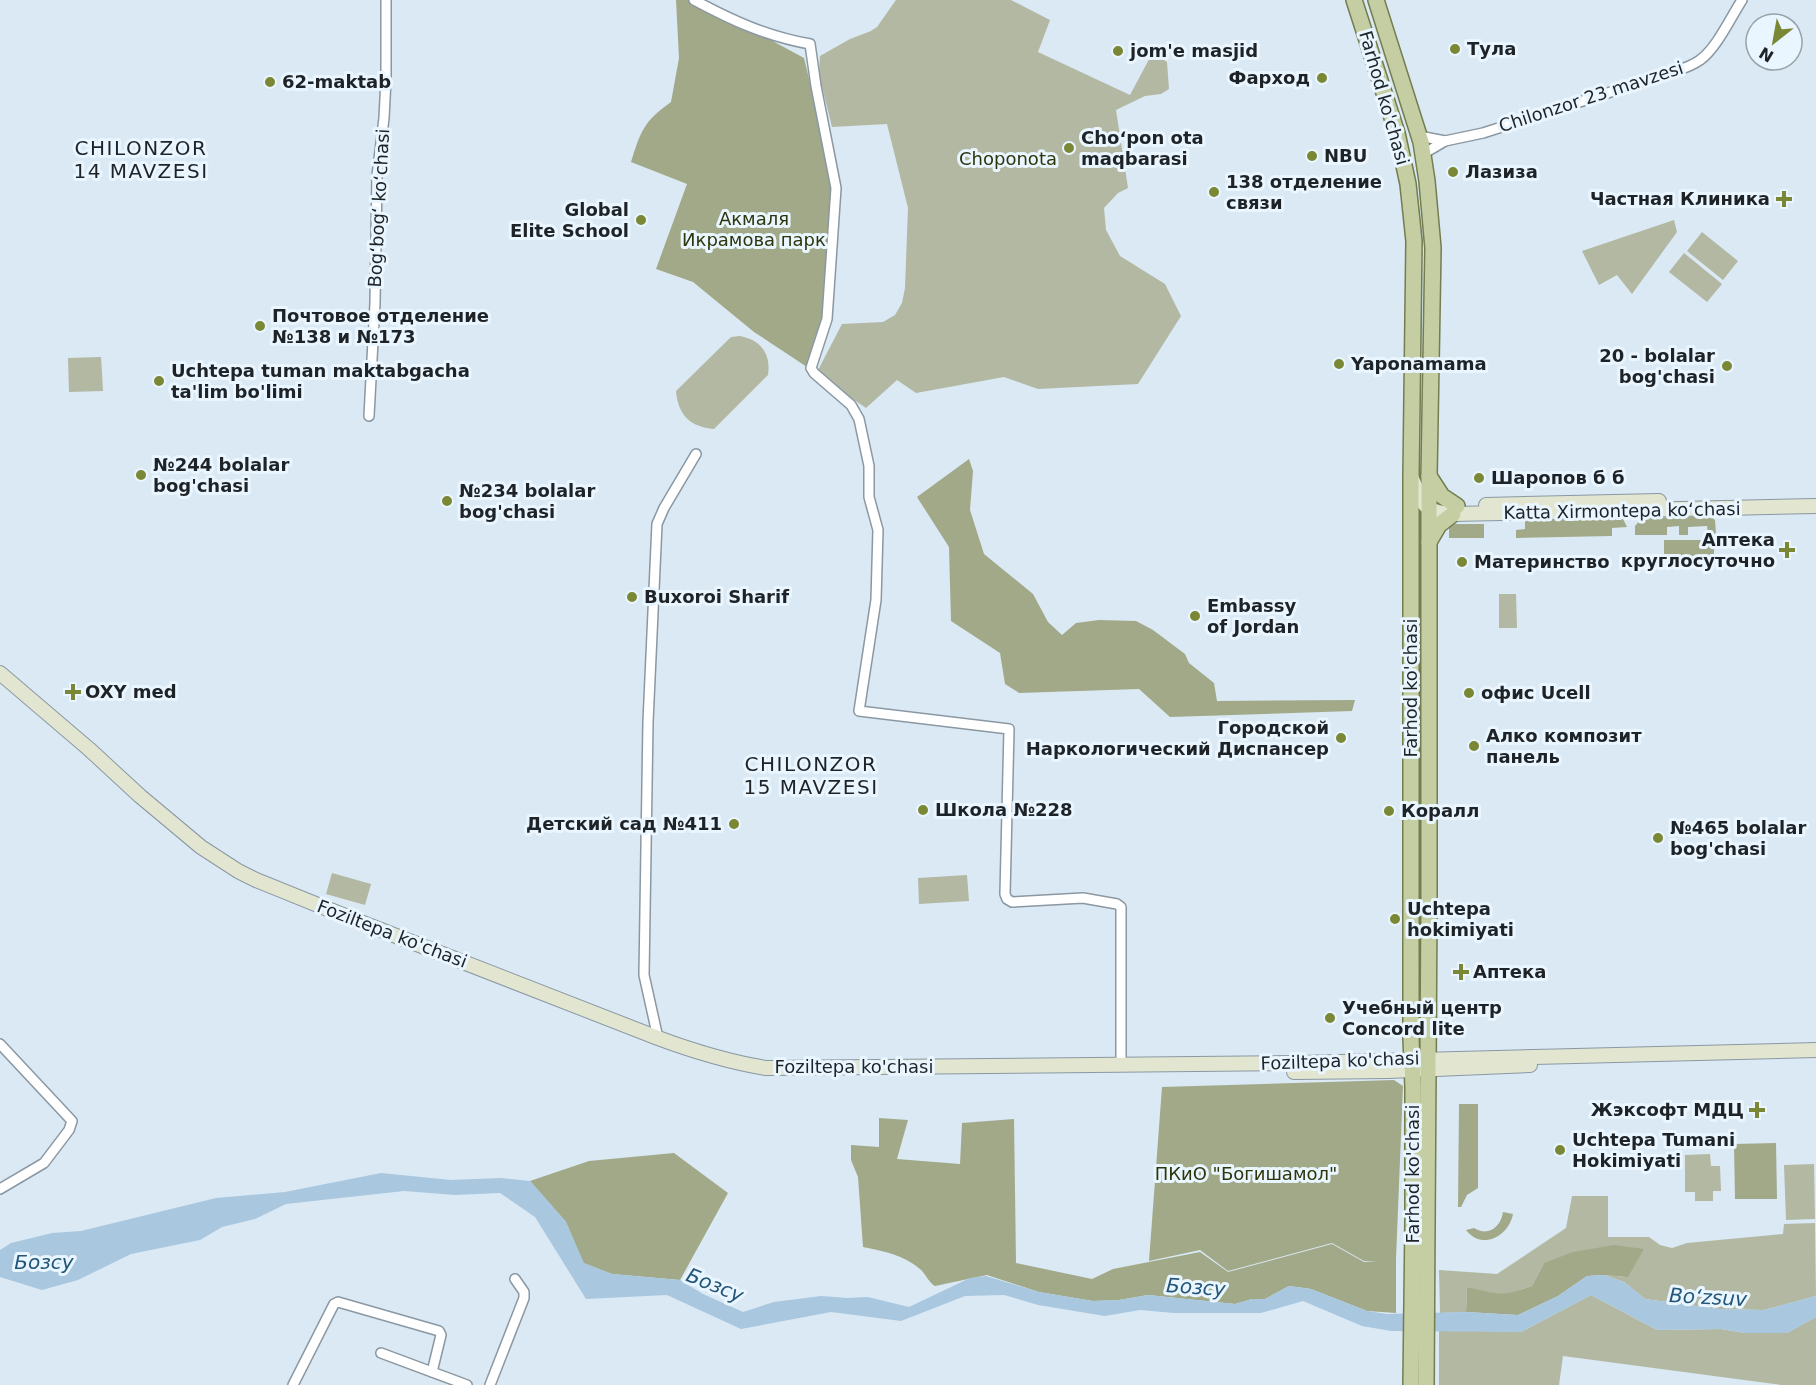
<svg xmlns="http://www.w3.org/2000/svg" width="1816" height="1385" font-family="'DejaVu Sans',sans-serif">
	<rect width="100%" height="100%" fill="#dae9f4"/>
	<g fill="#b3b8a3">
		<path d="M896 0H1011L1050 20 1038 52 1130 95 1153 52 1167 62 1169 89 1161 94 1145 96 1116 110 1128 188 1118 193 1104 208 1106 230 1120 256 1165 284 1181 316 1138 384 1038 389 1004 377 916 393 897 380 866 408 816 374 842 324 883 322 895 315 902 303 905 288 908 208 887 124 832 127 819 74 820 56 850 39 871 31 877 27Z"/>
		<path d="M1674 220 1677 232 1632 294 1617 275 1599 285 1582 251Z"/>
		<path d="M1702 232 1738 261 1723 280 1687 251Z"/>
		<path d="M1684 253 1722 284 1707 302 1669 272Z"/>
		<path d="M740 336C761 340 771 354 768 375L714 429C690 427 678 415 676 391L731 337Z"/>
		<path d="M101 357 103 391 69 392 68 358Z"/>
		<path d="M1499 594H1516L1517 628H1499Z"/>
		<path d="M332 873 371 884 365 905 326 894Z"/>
		<path d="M967 875 969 901 919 904 918 878Z"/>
		<path d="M1710 1154 1711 1166H1720L1721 1191H1713V1201H1695V1192H1685V1155Z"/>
		<path d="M1814 1164 1815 1219 1786 1220 1784 1165Z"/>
		<path d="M1572 1196H1608V1237H1649L1660 1245 1672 1248 1687 1243 1783 1234 1784 1224 1815 1223 1816 1296 1764 1310 1719 1309 1645 1299 1624 1282 1604 1275 1628 1277 1544 1263 1532 1286C1501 1297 1498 1295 1467 1287L1466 1312 1440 1313 1439 1270 1497 1274 1566 1228Z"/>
		<path d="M1591 1295 1657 1330 1721 1329 1745 1333H1787L1816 1317V1385H1781L1563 1356 1559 1385H1439V1330L1521 1332Z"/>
	</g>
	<g fill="#a1a988">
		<path d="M676 0H697L804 58 835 185 831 318 810 369 754 332 693 282 656 269 687 184 631 162C641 131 643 122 671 102L679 58Z"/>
		<path d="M969 459 973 471 970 510 984 554 1033 594 1048 622 1062 635 1076 623 1099 620 1136 621 1153 630 1185 654 1189 663 1214 683 1217 701 1355 700 1352 711 1170 717 1139 689 1019 693 1005 684 1000 653 951 621 949 547 917 497Z"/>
		<path d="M1710 516 1715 520 1716 534H1708L1707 526 1688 527V535H1679V526L1667 527V535H1635V526L1642 518Z"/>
		<path d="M1623 519 1627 527 1612 528V536L1516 538V530L1525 529V520Z"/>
		<rect x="1449" y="524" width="35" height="14"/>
		<rect x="1664" y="540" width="50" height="19"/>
		<path d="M1394 1080 1403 1086 1396 1259V1313L1367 1311 1311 1289 1289 1286 1265 1299H1252L1235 1304 1148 1295 1119 1300 1093 1301 1039 1292 987 1275 935 1286C928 1282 926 1274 920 1269 904 1255 883 1251 863 1247L858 1177 851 1160V1145L879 1147V1118L908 1120 897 1159 960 1164 962 1123 1014 1119 1016 1263 1092 1279 1113 1269 1200 1252 1228 1272 1332 1244 1364 1262 1377 1261H1364L1332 1243 1228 1271 1200 1250 1149 1261 1162 1087Z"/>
		<path d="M1459 1104H1478V1188L1467 1195 1461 1207H1458Z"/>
		<path d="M1776 1143 1777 1199H1735L1734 1144Z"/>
		<path d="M674 1153 728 1193 680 1280 612 1274 583 1263 566 1222 530 1181 589 1161Z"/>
		<path d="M1503 1212 1513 1214C1509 1236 1482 1251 1466 1230L1474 1228C1488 1237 1501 1227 1503 1212Z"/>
		<path d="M1614 1245 1644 1249 1628 1277 1604 1275 1587 1276 1558 1296 1518 1315 1466 1312 1467 1287C1498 1294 1501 1297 1532 1286L1544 1263 1573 1252Z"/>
	</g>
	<path fill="#a9c7df" d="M381 1173 451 1180 501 1178 530 1181 566 1222 584 1263 612 1274 680 1280 703 1294 743 1312 774 1302 821 1296 848 1298 868 1297 909 1307 970 1278 986 1276 1039 1292 1093 1301 1119 1300 1148 1295 1235 1304 1252 1299H1265L1289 1286 1311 1289 1367 1311 1387 1314 1465 1312 1518 1315 1558 1296 1587 1276 1604 1275 1624 1282 1645 1299 1719 1309 1764 1310 1816 1296V1317L1787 1333H1745L1721 1329 1657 1330 1591 1295 1521 1332 1391 1331 1362 1326 1303 1301 1261 1313H1174L1140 1310 1105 1316 1038 1305 1004 1295 965 1296 901 1321 831 1312 741 1329 667 1295 586 1299 535 1217 500 1193 455 1195 404 1191 286 1204 255 1219 222 1227 200 1240 131 1254 78 1280 42 1290 0 1277V1250L11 1243 52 1233 81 1231 216 1198 285 1192Z"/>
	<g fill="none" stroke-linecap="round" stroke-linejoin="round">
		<defs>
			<g id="minor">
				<path d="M694 0C733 21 766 36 810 44L816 86 836 188 827 319 811 368 814 373 851 405 859 419 869 466V497L878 530 876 600 859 711 1009 729 1005 894 1007 899 1012 902 1083 898 1117 904 1121 907V1065"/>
				<path d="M1419 136 1445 141"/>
				<path d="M1423 154 1445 141 1483 133 1673 72C1682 69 1692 66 1700 60 1716 49 1731 17 1742 0"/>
				<path d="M369 416 375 303 377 176 384 118 386 79V0"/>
				<path d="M658 1038 644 975 648 722 657 524 664 508 696 454"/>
				<path d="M0 1044 72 1121 69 1130 44 1163 0 1189"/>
				<path d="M381 1353 467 1385"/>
				<path d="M293 1385 334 1304 338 1302 439 1331 441 1335 432 1372"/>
				<path d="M490 1385 524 1298V1292L515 1279"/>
			</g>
			<g id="secondary">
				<path d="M1412 479C1424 505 1422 512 1453 514L1816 506"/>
				<path d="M1486 505 1659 501"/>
				<path d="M0 673 89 749 140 796 201 847 238 871 256 880 350 918 658 1038C693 1051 729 1062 766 1068L1300 1063 1816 1050"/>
				<path d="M1294 1072 1388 1071 1530 1065"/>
			</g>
			<g id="primary">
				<path d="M1354 0 1397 133 1408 184 1414 241 1411 477V1038L1413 1088V1221L1411 1385"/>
				<path d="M1376 0 1421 142 1427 181 1433 248 1429 476V905L1426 1385"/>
				<path d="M1429 476 1442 496 1457 506"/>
				<path d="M1429 542 1439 525 1453 514"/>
			</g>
		</defs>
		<use href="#minor" stroke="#8a98a3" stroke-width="12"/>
		<use href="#secondary" stroke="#8a98a3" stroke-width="16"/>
		<use href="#primary" stroke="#727d50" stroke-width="18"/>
		<use href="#minor" stroke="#fff" stroke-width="9"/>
		<use href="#secondary" stroke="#e2e6d1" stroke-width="14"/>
		<use href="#primary" stroke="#c5cea3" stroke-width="15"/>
	</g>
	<g fill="#7a8836" stroke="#eaf6ff" stroke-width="2">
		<circle cx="1455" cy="49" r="6"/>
		<circle cx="1118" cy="51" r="6"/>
		<circle cx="1322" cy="78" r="6"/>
		<circle cx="270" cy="82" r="6"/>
		<circle cx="1069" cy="148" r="6"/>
		<circle cx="1312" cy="156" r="6"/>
		<circle cx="1453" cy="172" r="6"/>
		<circle cx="1214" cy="192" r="6"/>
		<path d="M1781 190h6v6h6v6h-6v6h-6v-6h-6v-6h6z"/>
		<circle cx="641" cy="220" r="6"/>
		<circle cx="260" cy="326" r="6"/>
		<circle cx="1339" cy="364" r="6"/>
		<circle cx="1727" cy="366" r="6"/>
		<circle cx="159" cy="381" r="6"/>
		<circle cx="141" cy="475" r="6"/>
		<circle cx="1479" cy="478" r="6"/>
		<circle cx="447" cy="501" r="6"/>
		<path d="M1784 541h6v6h6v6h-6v6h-6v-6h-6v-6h6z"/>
		<circle cx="1462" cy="562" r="6"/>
		<circle cx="632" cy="597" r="6"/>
		<circle cx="1195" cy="616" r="6"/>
		<path d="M70 683h6v6h6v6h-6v6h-6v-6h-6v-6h6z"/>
		<circle cx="1469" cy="693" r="6"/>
		<circle cx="1341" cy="738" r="6"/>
		<circle cx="1474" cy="746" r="6"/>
		<circle cx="923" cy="810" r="6"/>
		<circle cx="1389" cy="811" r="6"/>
		<circle cx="734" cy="824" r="6"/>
		<circle cx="1658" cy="838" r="6"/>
		<circle cx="1395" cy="919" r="6"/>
		<path d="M1458 963h6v6h6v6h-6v6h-6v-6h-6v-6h6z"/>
		<circle cx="1330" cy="1018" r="6"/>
		<path d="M1754 1101h6v6h6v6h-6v6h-6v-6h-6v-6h6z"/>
		<circle cx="1560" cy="1150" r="6"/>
	</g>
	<g text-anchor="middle" stroke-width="6" stroke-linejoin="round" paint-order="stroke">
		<g font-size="18" font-weight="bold" fill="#1e2327" stroke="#eaf6ff" text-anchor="start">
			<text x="1467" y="55">Тула</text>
			<text x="1130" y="57">jom'e masjid</text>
			<text x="1310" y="84" text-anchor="end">Фарход</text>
			<text x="282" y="88">62-maktab</text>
			<text x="1081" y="144">Choʻpon ota<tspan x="1081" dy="21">maqbarasi</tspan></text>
			<text x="1324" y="162">NBU</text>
			<text x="1465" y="178">Лазиза</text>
			<text x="1226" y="188">138 отделение<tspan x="1226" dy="21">связи</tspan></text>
			<text x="1770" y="205" text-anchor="end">Частная Клиника</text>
			<text x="629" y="216" text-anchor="end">Global<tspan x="629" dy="21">Elite School</tspan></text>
			<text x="272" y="322">Почтовое отделение<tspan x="272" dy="21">№138 и №173</tspan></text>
			<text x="1715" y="362" text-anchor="end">20 - bolalar<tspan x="1715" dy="21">bog'chasi</tspan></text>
			<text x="1351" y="370">Yaponamama</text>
			<text x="171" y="377">Uchtepa tuman maktabgacha<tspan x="171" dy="21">ta'lim bo'limi</tspan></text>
			<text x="153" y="471">№244 bolalar<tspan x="153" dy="21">bog'chasi</tspan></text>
			<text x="1491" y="484">Шаропов б б</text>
			<text x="459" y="497">№234 bolalar<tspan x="459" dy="21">bog'chasi</tspan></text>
			<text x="1775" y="546" text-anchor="end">Аптека<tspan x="1775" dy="21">круглосуточно</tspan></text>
			<text x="1474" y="568">Материнство</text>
			<text x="644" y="603">Buxoroi Sharif</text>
			<text x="1207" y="612">Embassy<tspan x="1207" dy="21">of Jordan</tspan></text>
			<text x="85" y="698">OXY med</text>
			<text x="1481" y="699">офис Ucell</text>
			<text x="1329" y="734" text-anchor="end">Городской<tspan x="1329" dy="21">Наркологический Диспансер</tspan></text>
			<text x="1486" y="742">Алко композит<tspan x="1486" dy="21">панель</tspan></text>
			<text x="935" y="816">Школа №228</text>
			<text x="1401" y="817">Коралл</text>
			<text x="722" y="830" text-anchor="end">Детский сад №411</text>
			<text x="1670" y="834">№465 bolalar<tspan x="1670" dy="21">bog'chasi</tspan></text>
			<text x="1407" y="915">Uchtepa<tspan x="1407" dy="21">hokimiyati</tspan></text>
			<text x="1473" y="978">Аптека</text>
			<text x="1342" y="1014">Учебный центр<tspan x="1342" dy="21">Concord lite</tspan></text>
			<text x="1744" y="1116" text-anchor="end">Жэксофт МДЦ</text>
			<text x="1572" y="1146">Uchtepa Tumani<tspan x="1572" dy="21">Hokimiyati</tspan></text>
		</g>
		<g font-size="18" fill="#1e2327" stroke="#eaf6ff">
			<text transform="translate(1591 97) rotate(-18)" y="6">Chilonzor 23 mavzesi</text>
			<text transform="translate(1384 98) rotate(74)" y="6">Farhod ko'chasi</text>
			<text transform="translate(379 208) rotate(-87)" y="6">Bogʻbogʻ koʻchasi</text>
			<text transform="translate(1622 511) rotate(-1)" y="6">Katta Xirmontepa koʻchasi</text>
			<text transform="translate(1411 688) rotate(-90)" y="6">Farhod ko'chasi</text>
			<text transform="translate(392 934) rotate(21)" y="6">Foziltepa ko'chasi</text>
			<text transform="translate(1340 1061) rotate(-2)" y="6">Foziltepa ko'chasi</text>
			<text x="854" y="1073">Foziltepa ko'chasi</text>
			<text transform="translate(1413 1174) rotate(-90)" y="6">Farhod ko'chasi</text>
		</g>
		<g font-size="18" fill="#2e350b" stroke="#eaf6ff">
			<text x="1008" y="165">Choponota</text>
			<text x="754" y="225">Акмаля<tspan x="754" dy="21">Икрамова парк</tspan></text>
			<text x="1246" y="1180">ПКиО "Богишамол"</text>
		</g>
		<g font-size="20" letter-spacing="1.5" fill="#1e2327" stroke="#eaf6ff">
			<text x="141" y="155">CHILONZOR<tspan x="141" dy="23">14 MAVZESI</tspan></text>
			<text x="811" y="771">CHILONZOR<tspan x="811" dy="23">15 MAVZESI</tspan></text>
		</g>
		<g font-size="20" font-style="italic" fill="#225576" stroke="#eaf6ff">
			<text x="44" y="1269">Бозсу</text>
			<text transform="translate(715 1285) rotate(22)" y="7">Бозсу</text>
			<text transform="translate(1196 1287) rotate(4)" y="7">Бозсу</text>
			<text transform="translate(1708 1297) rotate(3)" y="7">Boʻzsuv</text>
		</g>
	</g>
	<g transform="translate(1774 42) rotate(211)"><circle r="28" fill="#eaf6ff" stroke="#98a2a9" stroke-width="1.5"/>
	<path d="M0-4.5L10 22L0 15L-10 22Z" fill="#7a8836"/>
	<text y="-9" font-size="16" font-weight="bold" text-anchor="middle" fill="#1e2327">N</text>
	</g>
</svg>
